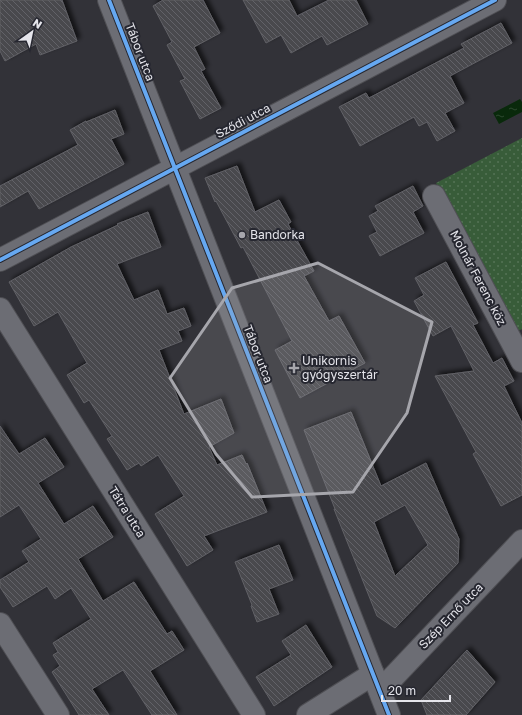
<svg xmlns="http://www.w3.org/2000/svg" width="522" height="715" font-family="'Golos Text',sans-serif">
	<defs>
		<pattern id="park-dots" width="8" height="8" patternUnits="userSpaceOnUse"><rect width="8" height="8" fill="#385c39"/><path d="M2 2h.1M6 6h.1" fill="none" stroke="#557356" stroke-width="1.8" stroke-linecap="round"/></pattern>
		<pattern id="water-ripples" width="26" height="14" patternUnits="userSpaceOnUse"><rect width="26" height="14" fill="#09290b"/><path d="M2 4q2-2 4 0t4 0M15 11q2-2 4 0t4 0" fill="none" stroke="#2d482f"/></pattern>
		<pattern id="building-back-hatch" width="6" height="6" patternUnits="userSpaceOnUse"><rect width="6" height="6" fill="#48484d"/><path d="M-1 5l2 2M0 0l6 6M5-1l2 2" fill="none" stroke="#626267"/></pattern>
		<filter id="shadow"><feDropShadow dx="3.5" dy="-3.5" stdDeviation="2" flood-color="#0009"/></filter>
	</defs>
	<rect width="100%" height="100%" fill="#323238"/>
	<path fill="url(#park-dots)" d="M522 138V329L516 332 436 183Z"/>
	<path fill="url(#water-ripples)" d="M520 99 522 102V112L499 124 493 113Z"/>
	<g fill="url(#building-back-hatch)" stroke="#616166" fill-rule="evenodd" filter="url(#shadow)">
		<path d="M0 0H62L77 41 40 55 36 44 5 61 0 51Z"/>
		<path d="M163 0H203L220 33 194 47 205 69 201 71 221 108 200 119 180 81 185 79 167 45 172 42 153 6Z"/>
		<path d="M243 0H289L297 16 329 0H356L368 24 327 45 322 36 291 53 281 35 266 43Z"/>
		<path d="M501 23 512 43 450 76 464 103 445 113 455 131 437 141 427 122 419 126 414 117 360 146 339 107 366 93 369 98 464 48 461 44Z"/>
		<path d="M115 110 124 134 111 139 124 164 39 209 28 191 0 207V186L78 145 70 130 86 121V122Z"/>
		<path d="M237 166 255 212 279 200 291 222 288 224 314 271 304 276 329 321 339 316 365 363 300 398 275 350 292 341 243 247 241 248 216 201 215 202 205 178Z"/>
		<path d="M413 186 423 206 413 212 424 233 380 256 369 236 377 232 369 216 378 211 375 206Z"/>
		<path d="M148 212 161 247 117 264 134 300 158 290 167 314 184 308 191 326 178 331 182 341 159 350 184 414 221 399 234 433 209 447 217 465 242 455 246 464 247 463 267 512 204 536 213 550 187 566 155 514 184 496 158 455 141 466 139 463 127 470 107 439 112 436 89 400 84 403 67 375 87 363 58 312 34 326 9 282 71 247 118 225 117 224Z"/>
		<path d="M446 262 478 323 473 325 493 363 502 358 514 381 504 386 522 423V495L501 506 473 454 476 452 435 376 474 371 451 326 433 336 414 301 424 295 415 278Z"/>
		<path d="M351 412 381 486 426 463 459 539 458 563 395 628 377 616 334 509H335L304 430ZM405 505 428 545 395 576 374 522Z"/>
		<path d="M0 426 19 454 45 438 64 467 38 483 64 524 93 506 113 537 78 559 103 601 134 582 167 634 172 631 184 650 150 671 177 715H152L123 670 92 689 109 715H79L52 672 60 666 53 655 58 652 53 643 91 619 71 588 55 599 47 586 13 607 0 587V580L29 562 22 551 41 539 19 505 0 517Z"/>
		<path d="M279 545 293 580 269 589 279 614 257 622 251 606 252 605 235 562Z"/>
		<path d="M306 625 332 667 274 706 256 677 291 655 282 641Z"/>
		<path d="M467 650 495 682 466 715H427L421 700Z"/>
	</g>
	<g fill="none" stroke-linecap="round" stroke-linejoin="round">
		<defs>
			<g id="minor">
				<path d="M109 0 389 715"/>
				<path d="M434 196 522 361"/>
				<path d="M0 260 495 0"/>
				<path d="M0 309 254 715"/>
				<path d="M0 624 58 715"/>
				<path d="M380 691 522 541"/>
				<path d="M308 715 373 674"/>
			</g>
		</defs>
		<use href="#minor" stroke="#4f4f54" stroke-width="24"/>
		<use href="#minor" stroke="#6c6d74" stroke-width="22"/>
		<defs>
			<g id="cycleway">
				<path d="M109 0 389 715"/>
				<path d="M0 260 495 0"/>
			</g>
		</defs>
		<use href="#cycleway" stroke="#262730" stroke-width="6"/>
		<use href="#cycleway" stroke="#66a8f1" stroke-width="4"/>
	</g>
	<path fill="#a6a6ac" fill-opacity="0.2" stroke="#a6a6ac" stroke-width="3" stroke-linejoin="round" d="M318 263 432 322 407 413 353 492 252 497 216 454 170 378 232 288Z"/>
	<g fill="#a6a6ac" stroke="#262730" stroke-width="1.5">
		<circle cx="242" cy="235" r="4"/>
		<path d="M292 362h4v4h4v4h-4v4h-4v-4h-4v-4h4z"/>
	</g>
	<g text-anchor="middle" stroke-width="4" stroke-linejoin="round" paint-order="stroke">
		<g font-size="12" fill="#e5e5eb" stroke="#262730">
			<text transform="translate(140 52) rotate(69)" y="4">Tábor utca</text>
			<text transform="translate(243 121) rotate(-28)" y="4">Sződi utca</text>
			<text transform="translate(478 278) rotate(62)" y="4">Molnár Ferenc köz</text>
			<text transform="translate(258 354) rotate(69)" y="4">Tábor utca</text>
			<text transform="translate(127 512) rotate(58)" y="4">Tátra utca</text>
			<text transform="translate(451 616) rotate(-46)" y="4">Szép Ernő utca</text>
		</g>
		<g font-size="12" fill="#e5e5eb" stroke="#262730" text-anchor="start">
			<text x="250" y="239">Bandorka</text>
			<text x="302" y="365">Unikornis<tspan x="302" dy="14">gyógyszertár</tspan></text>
		</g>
	</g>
	<g transform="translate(32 32) rotate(33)" stroke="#262730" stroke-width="3" paint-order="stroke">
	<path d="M0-3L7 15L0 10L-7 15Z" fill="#e5e5eb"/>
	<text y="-6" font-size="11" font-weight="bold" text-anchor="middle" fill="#e5e5eb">N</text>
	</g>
	<path d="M382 695v6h68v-6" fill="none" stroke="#e5e5eb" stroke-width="2"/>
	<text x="388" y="695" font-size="12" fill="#e5e5eb" stroke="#262730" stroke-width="3" paint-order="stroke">20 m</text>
</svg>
